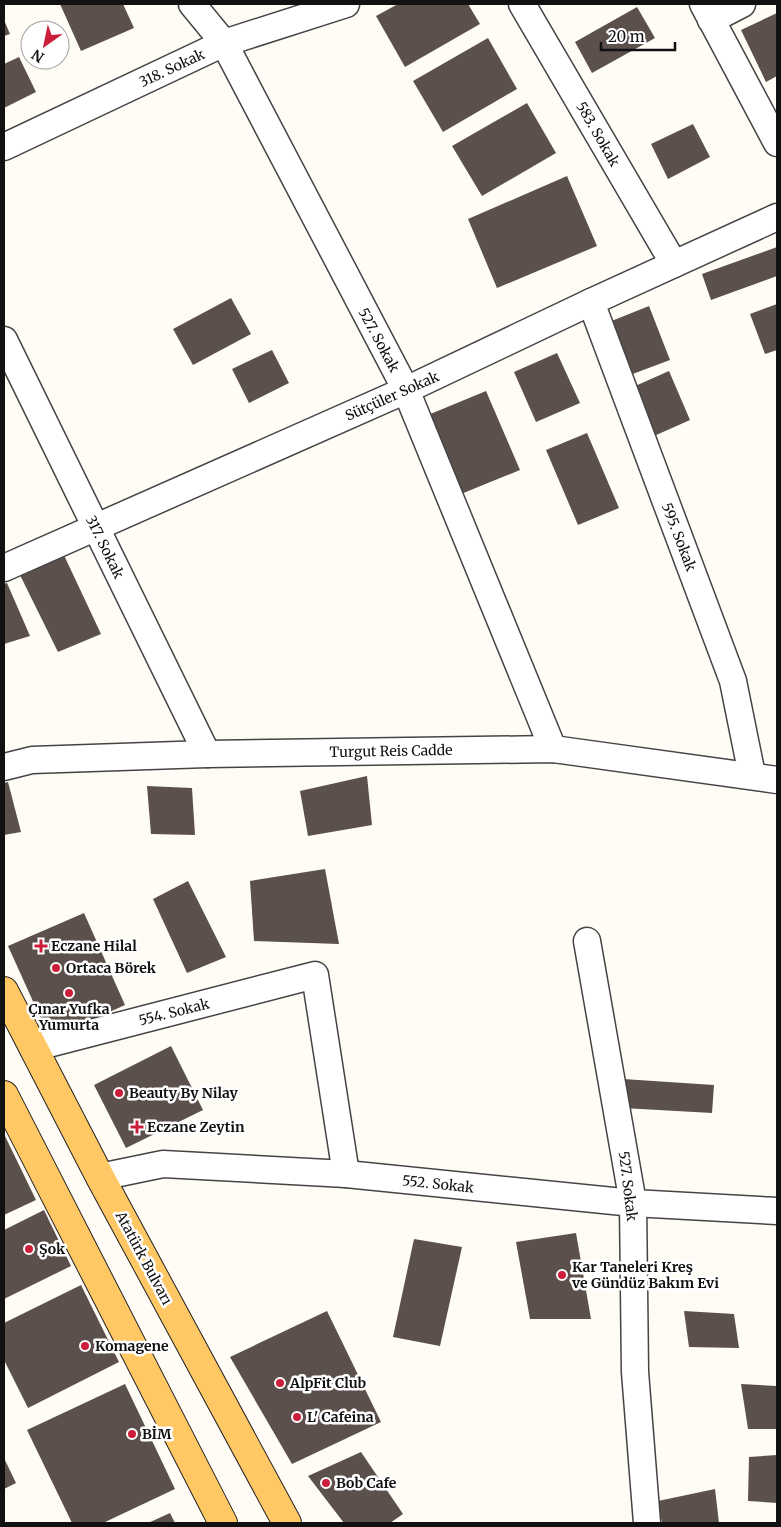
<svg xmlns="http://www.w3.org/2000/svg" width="781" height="1527" font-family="Merriweather,serif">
	<rect width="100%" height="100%" fill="#fffcf5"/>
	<g fill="#5b504c">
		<path d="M60 4H123L134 28 81 51Z"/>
		<path d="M398 4H468L480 24 405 67 376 16Z"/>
		<path d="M637 7 655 38 592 73 575 42Z"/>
		<path d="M777 13V76L766 82 741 30Z"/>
		<path d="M4 20 10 34 4 36Z"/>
		<path d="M488 38 517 89 443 132 413 81Z"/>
		<path d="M19 57 36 92 4 108V64Z"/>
		<path d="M527 103 556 153 482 196 452 146Z"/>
		<path d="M693 124 710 157 668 179 651 144Z"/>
		<path d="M567 176 597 246 497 288 468 219Z"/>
		<path d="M777 247V276L711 300 702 274Z"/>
		<path d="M231 298 251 334 193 365 173 329Z"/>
		<path d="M777 304V350L765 354 750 314Z"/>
		<path d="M649 306 670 360 630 375 609 322Z"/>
		<path d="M272 350 289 383 249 403 232 369Z"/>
		<path d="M557 353 580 403 536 422 514 372Z"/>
		<path d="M669 371 690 420 654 436 633 387Z"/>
		<path d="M486 391 520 470 461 494 428 415Z"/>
		<path d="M587 433 619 508 578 525 546 450Z"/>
		<path d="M62 551 101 634 58 652 17 569Z"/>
		<path d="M7 583 30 636 4 644V584Z"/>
		<path d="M367 776 372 825 308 836 300 791Z"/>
		<path d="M8 782 21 832 4 835V783Z"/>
		<path d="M147 786 192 788 195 835 151 834Z"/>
		<path d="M325 869 339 944 254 941 250 881Z"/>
		<path d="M188 881 226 957 187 973 153 899Z"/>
		<path d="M84 913 125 1005 50 1039 8 946Z"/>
		<path d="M171 1046 203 1110 126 1148 94 1085Z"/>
		<path d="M623 1079 714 1085 712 1113 623 1108Z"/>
		<path d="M4 1134 36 1200 4 1215Z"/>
		<path d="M44 1210 71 1266 4 1299V1230Z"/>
		<path d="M576 1233 591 1319H530L516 1242Z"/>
		<path d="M414 1239 462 1247 440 1346 393 1337Z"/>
		<path d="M81 1285 119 1362 28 1408 4 1360V1323Z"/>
		<path d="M327 1311 381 1422 292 1464 230 1357Z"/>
		<path d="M684 1311 734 1314 739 1348 689 1347Z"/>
		<path d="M125 1384 175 1489 103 1523H72L27 1430Z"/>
		<path d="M741 1384 777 1386V1429H748Z"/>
		<path d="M361 1452 403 1514 390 1523H344L308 1476Z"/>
		<path d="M777 1455V1503L748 1501 749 1457Z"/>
		<path d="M4 1458 16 1483 4 1489Z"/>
		<path d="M715 1489 719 1523H662L658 1501Z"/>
		<path d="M170 1513 175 1523H148Z"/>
	</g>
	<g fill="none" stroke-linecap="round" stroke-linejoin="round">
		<defs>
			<g id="minor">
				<path d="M192 4 224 43 406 390 553 749"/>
				<path d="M522 4 674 264"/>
				<path d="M703 4 777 143"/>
				<path d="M711 20 742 4"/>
				<path d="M4 147 224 43 346 4"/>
				<path d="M591 302 733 681 752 775"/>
				<path d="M4 340 207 754"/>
				<path d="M4 568 406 390 591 302 777 217"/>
				<path d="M4 767 32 760 207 754 553 749 777 780"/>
				<path d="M587 941 633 1203 635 1372 647 1523"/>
				<path d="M33 1048 315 975 346 1174"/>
				<path d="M100 1177 163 1164 346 1174 633 1203 777 1211"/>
			</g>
			<g id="major">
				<path d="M4 991 100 1177 287 1523"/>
				<path d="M4 1095 223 1523"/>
			</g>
		</defs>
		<use href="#minor" stroke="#444" stroke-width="29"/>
		<use href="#major" stroke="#222" stroke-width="30"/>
		<use href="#minor" stroke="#fff" stroke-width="26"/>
		<use href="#major" stroke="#ffc865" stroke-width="28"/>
	</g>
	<g fill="#cc1e3a" stroke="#fff" stroke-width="2">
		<path d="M38.5 938.5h5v5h5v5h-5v5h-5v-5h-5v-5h5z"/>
		<circle cx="56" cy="968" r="5"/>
		<circle cx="69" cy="993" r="5"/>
		<circle cx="119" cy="1093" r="5"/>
		<path d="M134.5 1119.5h5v5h5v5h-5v5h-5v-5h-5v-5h5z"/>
		<circle cx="29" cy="1249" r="5"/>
		<circle cx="562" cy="1275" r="5"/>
		<circle cx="85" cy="1346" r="5"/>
		<circle cx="280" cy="1383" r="5"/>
		<circle cx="297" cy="1417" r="5"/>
		<circle cx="132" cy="1434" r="5"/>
		<circle cx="326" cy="1483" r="5"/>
	</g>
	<g text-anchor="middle" stroke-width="5" stroke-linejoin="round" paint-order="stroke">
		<g font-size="14" fill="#111" stroke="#fff">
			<text transform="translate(172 68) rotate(-25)" y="5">318. Sokak</text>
			<text transform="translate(598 134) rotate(60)" y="5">583. Sokak</text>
			<text transform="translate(379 340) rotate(62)" y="5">527. Sokak</text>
			<text transform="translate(392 396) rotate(-24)" y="5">Sütçüler Sokak</text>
			<text transform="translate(679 537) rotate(69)" y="5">595. Sokak</text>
			<text transform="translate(105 547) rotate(64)" y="5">317. Sokak</text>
			<text transform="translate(391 751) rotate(-1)" y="5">Turgut Reis Cadde</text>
			<text transform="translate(174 1012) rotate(-14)" y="5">554. Sokak</text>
			<text transform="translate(438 1184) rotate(6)" y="5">552. Sokak</text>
			<text transform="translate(628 1186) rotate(83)" y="5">527. Sokak</text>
			<text transform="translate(144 1258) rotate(62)" y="5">Atatürk Bulvarı</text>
		</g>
		<g font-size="14" font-weight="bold" fill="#111" stroke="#fff" text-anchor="start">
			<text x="51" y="951">Eczane Hilal</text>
			<text x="66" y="973">Ortaca Börek</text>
			<text x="69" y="1014" text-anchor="middle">Çınar Yufka<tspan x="69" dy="16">Yumurta</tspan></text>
			<text x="129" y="1098">Beauty By Nilay</text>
			<text x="147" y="1132">Eczane Zeytin</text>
			<text x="39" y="1254">Şok</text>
			<text x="572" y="1272">Kar Taneleri Kreş<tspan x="572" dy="16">ve Gündüz Bakım Evi</tspan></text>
			<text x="95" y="1351">Komagene</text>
			<text x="290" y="1388">AlpFit Club</text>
			<text x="307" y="1422">L' Cafeina</text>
			<text x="142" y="1439">BİM</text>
			<text x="336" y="1488">Bob Cafe</text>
		</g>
	</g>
	<rect width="781" height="1527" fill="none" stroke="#111111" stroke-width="10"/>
	<g transform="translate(45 45) rotate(213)"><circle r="24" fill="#ffffff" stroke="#a0a0a0"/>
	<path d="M0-4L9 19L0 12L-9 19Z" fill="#cc1e3a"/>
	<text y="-8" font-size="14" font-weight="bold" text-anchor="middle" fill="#111111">N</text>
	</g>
	<path d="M601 42v8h74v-8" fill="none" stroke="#111111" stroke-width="2.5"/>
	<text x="608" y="42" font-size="15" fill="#111111" stroke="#ffffff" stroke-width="4" paint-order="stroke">20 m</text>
</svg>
